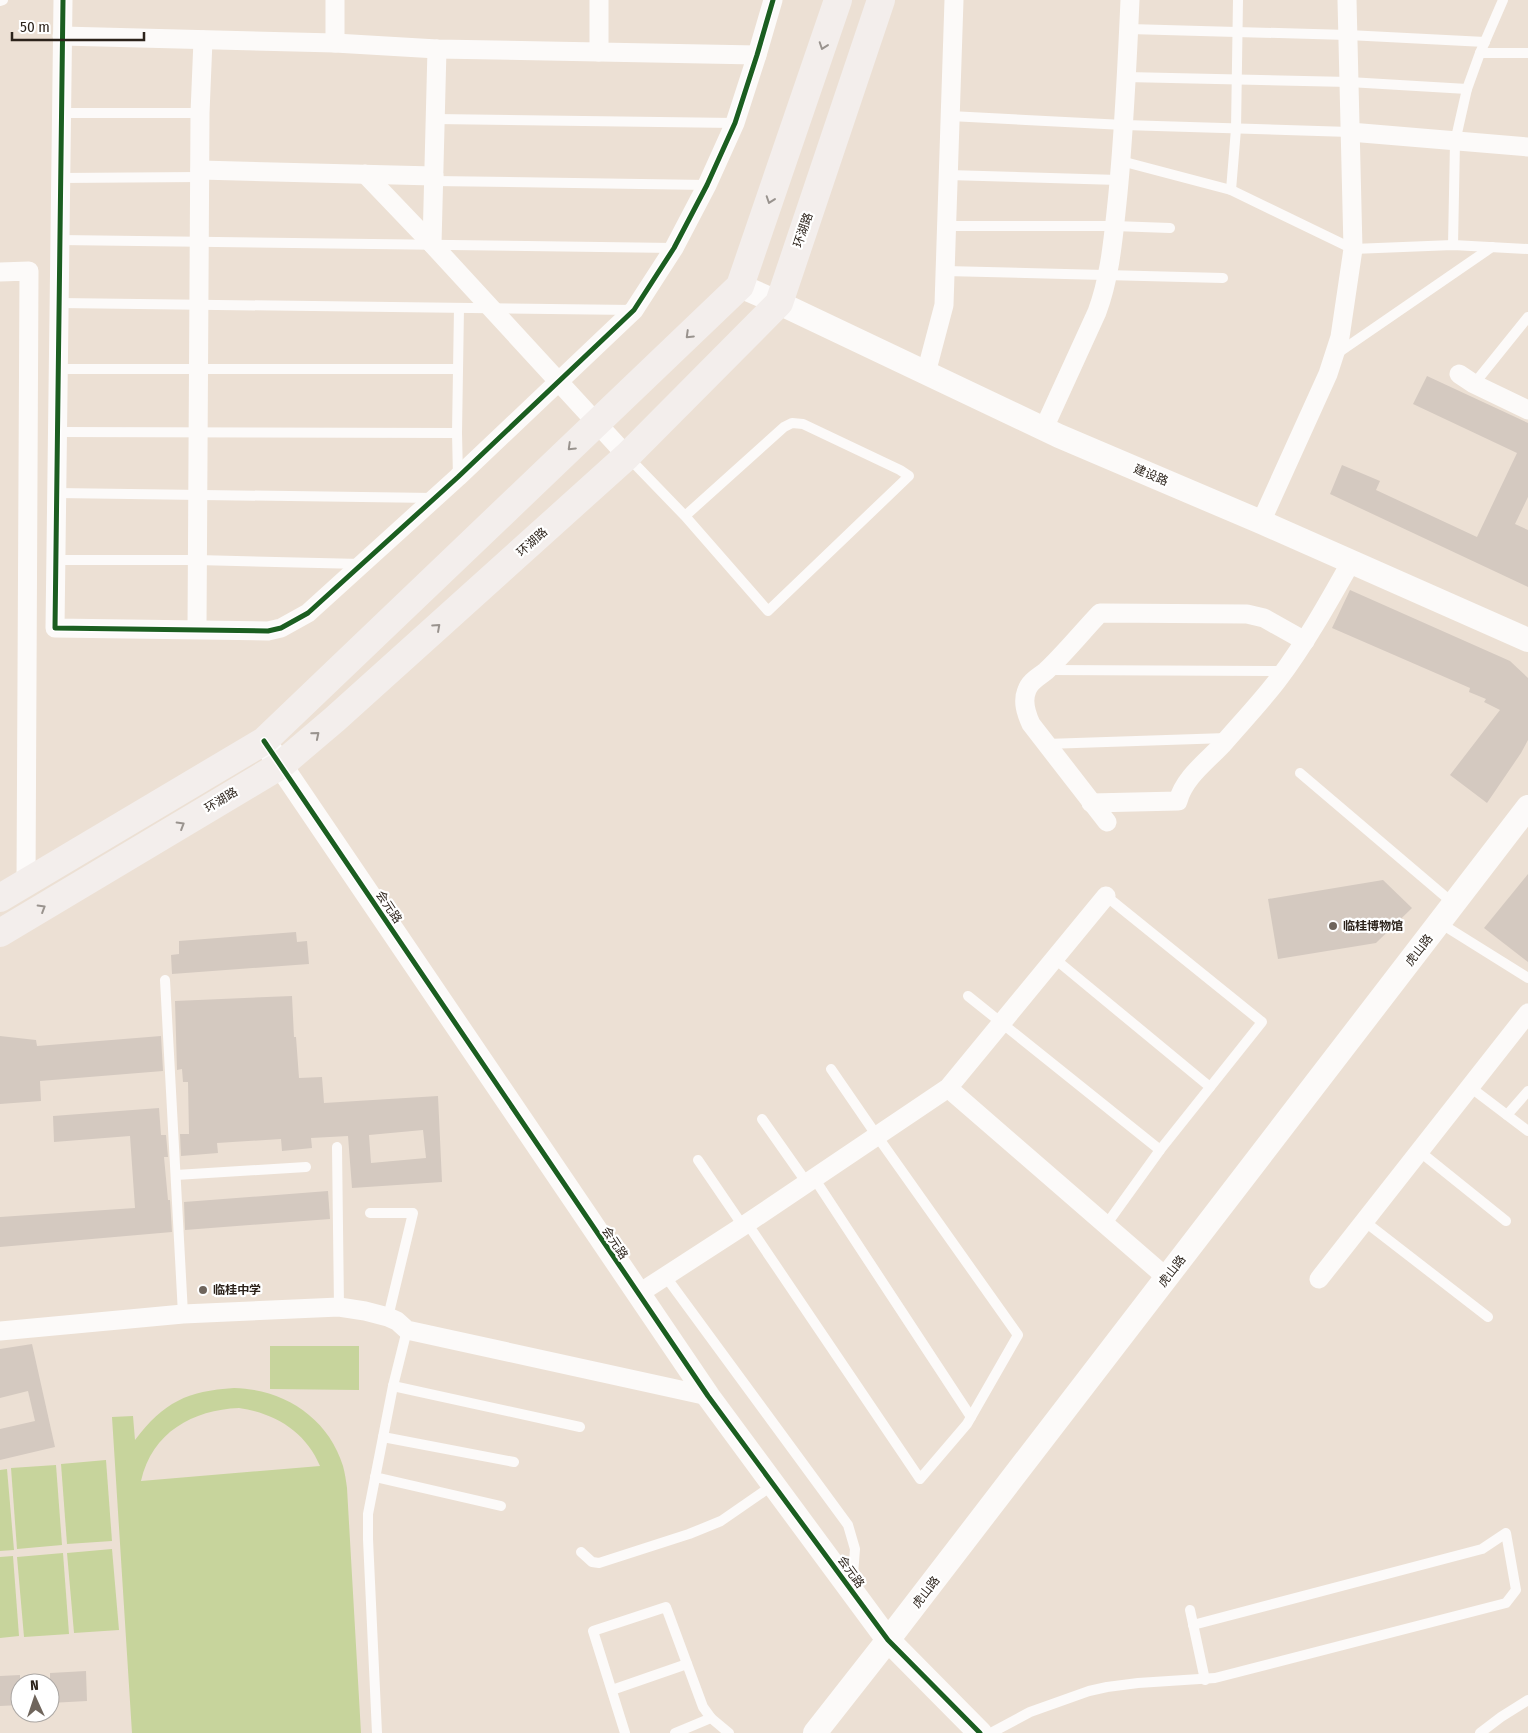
<svg xmlns="http://www.w3.org/2000/svg" width="1528" height="1733" font-family="'Fira Sans Condensed','Noto Sans SC',sans-serif">
	<rect width="100%" height="100%" fill="#ece0d4"/>
	<g fill="#c7d49c" fill-rule="evenodd">
		<path d="M270 1346H359V1390L270 1389Z"/>
		<path d="M234 1388C283 1389 328 1417 343 1466 345 1473 346 1481 347 1488L361 1733H132L112 1417 133 1416 135 1440C164 1402 187 1391 234 1388ZM239 1408C275 1413 306 1432 320 1466L141 1481C152 1432 193 1410 239 1408Z"/>
		<path d="M106 1460 112 1541 67 1544 61 1464Z"/>
		<path d="M56 1465 62 1545 17 1549 11 1468Z"/>
		<path d="M7 1469 14 1550 0 1551V1470Z"/>
		<path d="M112 1549 119 1630 74 1633 67 1553Z"/>
		<path d="M63 1553 69 1634 24 1637 17 1557Z"/>
		<path d="M13 1556 19 1636 0 1638V1557Z"/>
	</g>
	<g fill="#d4c9c0" fill-rule="evenodd">
		<path d="M1427 376 1528 423V497L1515 524 1528 530V587L1330 494 1342 465 1380 481 1376 490 1477 537 1517 453 1413 404Z"/>
		<path d="M1350 590 1510 661 1528 678V740L1521 753 1487 803 1450 775 1500 710 1484 702 1486 699 1469 692 1470 688 1332 628Z"/>
		<path d="M1528 874V962L1484 928Z"/>
		<path d="M1383 880 1412 908 1376 943 1278 959 1268 899Z"/>
		<path d="M296 932 297 942 307 941 309 964 172 974 171 955 179 954V941Z"/>
		<path d="M292 996 294 1037H296L299 1078 322 1077 324 1103 438 1096 442 1182 352 1188 348 1136 311 1138 312 1148 282 1151 281 1139 217 1143 218 1153 181 1156 180 1134H189L188 1082H183L182 1069 177 1070 175 1001ZM423 1130 426 1158 371 1163 369 1135Z"/>
		<path d="M0 1036 36 1040 37 1046 161 1036 163 1071 40 1081 41 1101 0 1104Z"/>
		<path d="M159 1108 161 1135H166L168 1157H164L168 1200H170L172 1232 0 1247V1217L135 1208 130 1136 54 1142 53 1116Z"/>
		<path d="M328 1191 330 1219 185 1230 184 1202Z"/>
		<path d="M32 1344 55 1447 0 1460V1429L35 1421 28 1391 0 1398V1349Z"/>
		<path d="M86 1671 87 1701 50 1703V1673Z"/>
		<path d="M20 1675V1705L0 1706V1676Z"/>
	</g>
	<g fill="none" stroke-linecap="round" stroke-linejoin="round">
		<g stroke="#fcfaf9" stroke-width="10">
			<path d="M0 1 3 0"/>
			<path d="M1129 29 1348 35 1485 42"/>
			<path d="M1480 53H1528"/>
			<path d="M1126 77 1349 82 1467 89"/>
			<path d="M62 113H200"/>
			<path d="M950 116 1124 125 1350 132"/>
			<path d="M436 119 735 123"/>
			<path d="M1121 161 1231 190 1353 249 1453 245 1528 249"/>
			<path d="M948 175 1119 180"/>
			<path d="M61 178 200 177"/>
			<path d="M434 181 707 185"/>
			<path d="M1231 190 1236 129 1238 0"/>
			<path d="M946 226H1114L1170 228"/>
			<path d="M60 240 674 248"/>
			<path d="M1453 245 1455 142 1467 89 1480 53 1503 0"/>
			<path d="M945 271 1223 278"/>
			<path d="M60 303 634 310"/>
			<path d="M1335 355 1492 247"/>
			<path d="M59 369H458"/>
			<path d="M1474 384 1528 317"/>
			<path d="M58 432 457 433"/>
			<path d="M627 456 685 516 768 611 909 476 900 470 803 424 792 423 784 427 685 516"/>
			<path d="M458 477 457 433 459 308"/>
			<path d="M57 493 434 498"/>
			<path d="M56 560H197L362 564"/>
			<path d="M1048 670 1284 671"/>
			<path d="M1046 744 1227 738"/>
			<path d="M1300 773 1454 904"/>
			<path d="M1440 923 1528 978"/>
			<path d="M1055 959 1210 1087"/>
			<path d="M165 980 183 1314"/>
			<path d="M968 996 1160 1150"/>
			<path d="M1470 1087 1528 1131"/>
			<path d="M1507 1115 1528 1091"/>
			<path d="M762 1119 807 1183"/>
			<path d="M337 1147 339 1307"/>
			<path d="M1419 1151 1506 1221"/>
			<path d="M698 1160 743 1226"/>
			<path d="M176 1175 306 1167"/>
			<path d="M814 1178 971 1417"/>
			<path d="M370 1213H413L388 1317"/>
			<path d="M1364 1221 1488 1317"/>
			<path d="M747 1223 920 1479 967 1424 1018 1335 877 1136 831 1069"/>
			<path d="M1106 1225 1160 1150 1262 1022 1106 896"/>
			<path d="M666 1277 848 1525 855 1549 852 1587"/>
			<path d="M393 1386 580 1427"/>
			<path d="M383 1437 514 1462"/>
			<path d="M375 1477 501 1506"/>
			<path d="M581 1552 592 1562 599 1563 689 1534 721 1521 773 1485"/>
			<path d="M1190 1610 1205 1680"/>
			<path d="M612 1690 687 1664"/>
			<path d="M377 1733 368 1539V1514L393 1386 407 1330"/>
			<path d="M625 1733 593 1631 666 1607 703 1707 711 1718 729 1733"/>
			<path d="M675 1733 711 1718"/>
			<path d="M991 1733 1030 1712 1089 1691 1107 1687 1138 1683 1215 1678 1506 1603 1516 1590 1506 1533 1482 1549 1193 1625"/>
			<path d="M1480 1733 1501 1717 1528 1700"/>
		</g>
		<g stroke="#fcfaf9" stroke-width="19">
			<path d="M63 0 55 628 268 631 281 628 308 613 458 477 634 310 674 248 707 185 735 123 757 55 773 0"/>
			<path d="M335 0V43"/>
			<path d="M599 0V52L757 55"/>
			<path d="M62 36 335 43 437 49 599 52"/>
			<path d="M1350 132 1528 147"/>
			<path d="M200 170 434 176"/>
			<path d="M365 174 432 244 627 456"/>
			<path d="M432 244 437 49"/>
			<path d="M0 272 29 271 26 883"/>
			<path d="M926 373 944 305 954 0"/>
			<path d="M1459 374 1474 384 1528 410"/>
			<path d="M1044 428 1097 312C1110 277 1113 240 1117 203 1124 136 1127 68 1130 0"/>
			<path d="M1261 522 1328 374 1340 337 1353 249 1347 0"/>
			<path d="M197 629 200 113 203 40"/>
			<path d="M1091 803 1178 801C1184 778 1206 762 1222 745 1240 724 1260 703 1277 681 1305 644 1328 603 1351 562"/>
			<path d="M1107 822 1031 724C1026 713 1022 701 1027 690 1030 681 1039 677 1046 671 1065 653 1082 632 1100 613L1247 614 1264 618 1305 641"/>
			<path d="M948 1088 1167 1278"/>
			<path d="M1319 1279 1528 1013"/>
			<path d="M638 1294 743 1226 948 1088 1106 896"/>
			<path d="M0 1331 183 1314 339 1307 365 1311 388 1317 397 1321 407 1330 708 1396"/>
		</g>
		<g stroke="#fcfaf9" stroke-width="24">
			<path d="M740 286 779 303 1059 436 1261 522 1528 640"/>
			<path d="M264 741 708 1396 888 1640 980 1733"/>
			<path d="M815 1733 888 1640 1528 807"/>
		</g>
		<g stroke="#f3eeec" stroke-width="28">
			<path d="M0 898 264 741 740 286 838 0"/>
			<path d="M0 933 281 765 335 719 627 456 779 303 881 0"/>
		</g>
		<defs>
			<g id="cycleway">
				<path d="M63 0 55 628 268 631 281 628 308 613 458 477 634 310 674 248 707 185 735 123 757 55 773 0"/>
				<path d="M264 741 708 1396 888 1640 980 1733"/>
			</g>
		</defs>
		<use href="#cycleway" stroke="#fff" stroke-width="8"/>
		<use href="#cycleway" stroke="#1b5e20" stroke-width="5"/>
	</g>
	<defs><path id="oneway-chevron" d="M-2-3.5L2.5 0L-2 3.5" fill="none" stroke-width="1.6" stroke-linecap="round" stroke-linejoin="round" transform="scale(1.25)"/></defs>
	<g stroke="#99938e">
		<use href="#oneway-chevron" transform="translate(823 46) rotate(109)"/>
		<use href="#oneway-chevron" transform="translate(770 200) rotate(109)"/>
		<use href="#oneway-chevron" transform="translate(689 335) rotate(136)"/>
		<use href="#oneway-chevron" transform="translate(571 447) rotate(136)"/>
		<use href="#oneway-chevron" transform="translate(437 627) rotate(-42)"/>
		<use href="#oneway-chevron" transform="translate(316 735) rotate(-40)"/>
		<use href="#oneway-chevron" transform="translate(181 825) rotate(-31)"/>
		<use href="#oneway-chevron" transform="translate(42 908) rotate(-31)"/>
	</g>
	<g fill="#6f655c" stroke="#fff" stroke-width="2">
		<circle cx="1333" cy="926" r="5"/>
		<circle cx="203" cy="1290" r="5"/>
	</g>
	<g text-anchor="middle" stroke-width="4.5" stroke-linejoin="round" paint-order="stroke">
		<g font-size="12" fill="#2c231b" stroke="#fff">
			<text transform="translate(803 230) rotate(-71)" y="4">环湖路</text>
			<text transform="translate(1151 475) rotate(23)" y="4">建设路</text>
			<text transform="translate(532 542) rotate(-42)" y="4">环湖路</text>
			<text transform="translate(221 800) rotate(-31)" y="4">环湖路</text>
			<text transform="translate(389 907) rotate(56)" y="4">会元路</text>
			<text transform="translate(1419 950) rotate(-52)" y="4">虎山路</text>
			<text transform="translate(615 1243) rotate(56)" y="4">会元路</text>
			<text transform="translate(1172 1271) rotate(-52)" y="4">虎山路</text>
			<text transform="translate(851 1572) rotate(54)" y="4">会元路</text>
			<text transform="translate(926 1592) rotate(-52)" y="4">虎山路</text>
		</g>
		<g font-size="12" font-weight="bold" fill="#2c231b" stroke="#fff" text-anchor="start">
			<text x="1343" y="930">临桂博物馆</text>
			<text x="213" y="1294">临桂中学</text>
		</g>
	</g>
	<g transform="translate(35 1698) rotate(357)"><circle r="24" fill="#ffffff" stroke="#aba7a4"/>
	<path d="M0-4L9 19L0 12L-9 19Z" fill="#6f655c"/>
	<text y="-8" font-size="14" font-weight="bold" text-anchor="middle" fill="#2c231b">N</text>
	</g>
	<path d="M12 32v8h132v-8" fill="none" stroke="#2c231b" stroke-width="2.5"/>
	<text x="20" y="32" font-size="15" fill="#2c231b" stroke="#ffffff" stroke-width="4" paint-order="stroke">50 m</text>
</svg>
